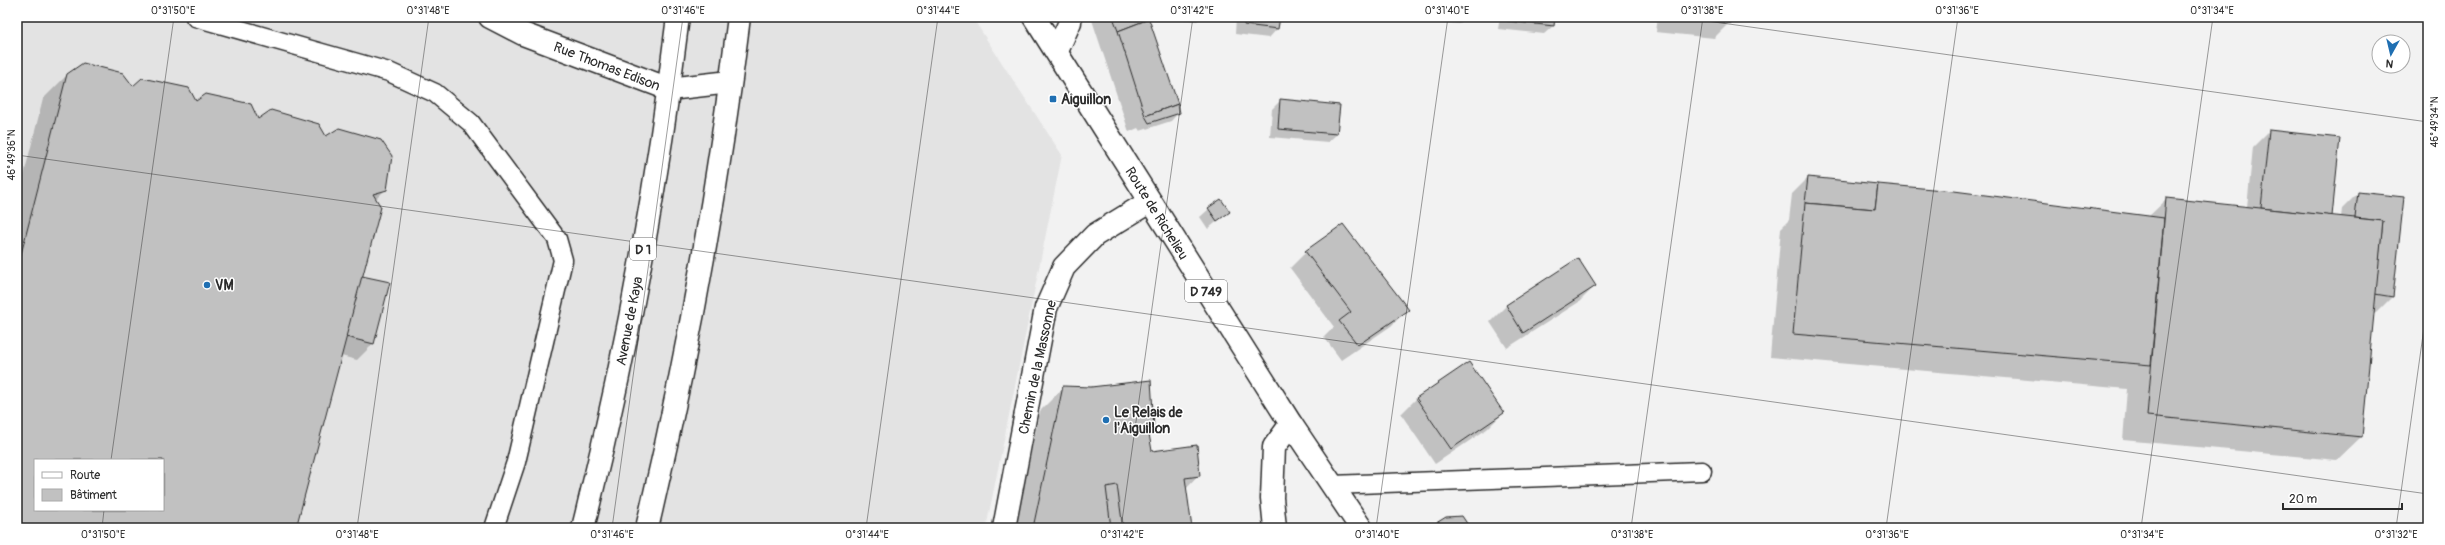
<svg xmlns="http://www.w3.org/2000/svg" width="2445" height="545" font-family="Pangolin,sans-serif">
	<rect width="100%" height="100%" fill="#f2f2f2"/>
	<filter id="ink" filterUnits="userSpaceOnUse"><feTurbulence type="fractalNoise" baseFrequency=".025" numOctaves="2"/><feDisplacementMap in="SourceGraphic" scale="8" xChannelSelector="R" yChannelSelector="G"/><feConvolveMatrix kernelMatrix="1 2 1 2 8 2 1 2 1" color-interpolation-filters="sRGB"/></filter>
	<g filter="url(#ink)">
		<path fill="#e3e3e3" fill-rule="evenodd" d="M17 17H972L1062 155 986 528H17ZM35 460H163V510H35Z"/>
		<g fill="#0003" fill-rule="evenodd">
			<path d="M1091 17H1153L1148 18 1179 112 1171 121 1140 131 1138 128 1129 132Z"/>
			<path d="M1163 17H1201L1197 21Z"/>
			<path d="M1236 17H1279L1277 29 1269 38 1235 34Z"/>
			<path d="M1425 17H1466L1459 24 1424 20Z"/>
			<path d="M1500 17H1554L1553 26 1544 34 1498 29Z"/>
			<path d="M1658 17H1730V22L1714 38 1656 32Z"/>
			<path d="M68 74 196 103 326 137 386 189 375 200 362 277 373 344 357 360 341 356 296 528H17V202L43 99ZM35 460H163V510H35Z"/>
			<path d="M1281 100 1337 134 1328 142 1270 137 1272 109Z"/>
			<path d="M2269 131 2331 216 2341 217 2342 209 2358 193 2402 198 2392 297 2376 313 2373 312 2361 437 2337 460 2123 440 2127 389 1770 357 1781 228 1789 220 1792 194 1808 178 2148 217 2167 199 2247 207 2253 147Z"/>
			<path d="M1209 209 1228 212 1208 229 1200 217Z"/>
			<path d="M1306 252 1407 310 1391 326 1341 360 1324 337 1334 327 1290 268Z"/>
			<path d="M1578 259 1595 286 1579 302 1507 348 1490 322 1506 306Z"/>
			<path d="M1064 387 1153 427 1148 433 1151 453 1199 475 1186 489 1191 528H1015L1040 411Z"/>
			<path d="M1417 398 1503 413 1487 429 1435 464 1401 414Z"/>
		</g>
		<g fill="#c1c1c1" stroke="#2b2b2b" fill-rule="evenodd">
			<path d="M1113 17H1149V19L1118 31Z"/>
			<path d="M1244 17H1280L1278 29 1244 25Z"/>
			<path d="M1507 17H1555L1554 26 1507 21Z"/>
			<path d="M1676 17H1731V23Z"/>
			<path d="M1149 19 1178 104 1145 116 1118 31Z"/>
			<path d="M83 63 123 73 133 86 142 78 189 88 196 101 206 94 251 104 258 119 271 110 319 124 326 136 339 128 381 140 392 156 387 190 373 194 381 207 296 528H17V270L67 74ZM35 460H163V510H35Z"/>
			<path d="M1280 99 1340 105 1337 134 1278 129Z"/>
			<path d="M1178 104 1180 113 1149 123 1145 116Z"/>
			<path d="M2269 130 2340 138 2332 216 2261 208Z"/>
			<path d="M1808 177 1878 184 1875 209 1805 203Z"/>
			<path d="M1878 184 1954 191 2164 218 2151 365 1793 334 1805 203 1875 209Z"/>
			<path d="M2358 192 2404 197 2393 297 2375 294 2383 221 2355 218Z"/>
			<path d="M2166 198 2383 221 2362 437 2147 416Z"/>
			<path d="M1221 199 1230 212 1217 221 1208 208Z"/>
			<path d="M1343 224 1409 310 1358 345 1339 321 1351 312 1305 251Z"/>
			<path d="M1578 258 1596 286 1523 333 1506 305Z"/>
			<path d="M362 276 390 282 374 344 346 337Z"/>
			<path d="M1469 362 1504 413 1451 449 1416 398Z"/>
			<path d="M1151 380 1154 428H1148L1152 451 1197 445 1200 476 1185 478 1192 528H1123L1117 485 1106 487 1111 528H1033L1063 386 1091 387Z"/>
			<path d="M1462 516 1470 528H1428L1446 517Z"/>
		</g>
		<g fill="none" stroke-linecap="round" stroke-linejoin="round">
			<defs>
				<g id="lane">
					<path d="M195 17 389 72 435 93 471 123 557 239 563 260 516 462 494 528"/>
					<path d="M1332 485 1702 471"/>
				</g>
				<g id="street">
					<path d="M490 17 523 34 669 89 730 82"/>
					<path d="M1057 51 1070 22V17"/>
					<path d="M1004 528 1046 308 1064 267 1095 235 1149 202"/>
					<path d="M1275 528 1272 498 1274 447 1291 424"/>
				</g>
				<g id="primary">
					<path d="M1034 17 1291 424 1361 528"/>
					<path d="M583 528C625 360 657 189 678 17"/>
					<path d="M647 528C687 360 718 189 739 17"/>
				</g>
			</defs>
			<use href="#lane" stroke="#2b2b2b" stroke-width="21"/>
			<use href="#street" stroke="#2b2b2b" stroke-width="25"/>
			<use href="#primary" stroke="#2b2b2b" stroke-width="25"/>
			<use href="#lane" stroke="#fff" stroke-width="18"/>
			<use href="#street" stroke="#fff" stroke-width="22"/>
			<use href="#primary" stroke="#fff" stroke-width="22"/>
		</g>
	</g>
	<path fill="none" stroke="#2b2b2b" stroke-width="1" stroke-opacity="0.45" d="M1679 17 2428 122M17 155 2428 494M111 460 174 17M17 526 31 528M102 528 104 510M357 528 429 17M612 528 683 17M866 528 938 17M1121 528 1193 17M1376 528 1448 17M1631 528 1703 17M1886 528 1958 17M2141 528 2213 17M2396 528 2428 299"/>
	<g fill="#1f6fb2" stroke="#fff" stroke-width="1.5">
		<rect x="1049" y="95" width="8" height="8" rx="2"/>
		<circle cx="207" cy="285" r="4"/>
		<circle cx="1106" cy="420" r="4"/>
	</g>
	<g text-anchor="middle" stroke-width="3" stroke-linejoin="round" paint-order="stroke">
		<g fill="#fff" stroke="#6b6b6b" stroke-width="1">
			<rect x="630" y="238" width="26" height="22" rx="3"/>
			<rect x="1185" y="280" width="42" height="22" rx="3"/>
		</g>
		<g font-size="13" font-weight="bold" fill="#2b2b2b">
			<text x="643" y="254">D 1</text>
			<text x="1206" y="296">D 749</text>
		</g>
		<g font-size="14" fill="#2b2b2b" stroke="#fff">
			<text transform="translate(607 66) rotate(21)" y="5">Rue Thomas Edison</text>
			<text transform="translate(1157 213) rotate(58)" y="5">Route de Richelieu</text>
			<text transform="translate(629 321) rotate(-79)" y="5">Avenue de Kaya</text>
			<text transform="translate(1037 367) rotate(-78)" y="5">Chemin de la Massonne</text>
		</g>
		<g font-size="14" font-weight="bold" fill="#2b2b2b" stroke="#fff" text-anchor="start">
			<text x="1061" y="104">Aiguillon</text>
			<text x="215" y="290">VM</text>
			<text x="1114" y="417">Le Relais de<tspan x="1114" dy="16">l'Aiguillon</tspan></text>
		</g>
	</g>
	<rect width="2445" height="545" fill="none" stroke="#fff" stroke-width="44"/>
	<rect x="34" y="459" width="130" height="52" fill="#ffffff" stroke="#aaaaaa"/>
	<rect x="42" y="472" width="20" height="6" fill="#ffffff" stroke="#aaaaaa"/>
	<text x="70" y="479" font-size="12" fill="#2b2b2b">Route</text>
	<rect x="42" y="489" width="20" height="12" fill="#c1c1c1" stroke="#aaaaaa"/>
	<text x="70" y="499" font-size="12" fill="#2b2b2b">Bâtiment</text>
	<g transform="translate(2391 54) rotate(188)"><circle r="19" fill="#ffffff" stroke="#aaaaaa"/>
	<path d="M0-3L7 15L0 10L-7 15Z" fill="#1f6fb2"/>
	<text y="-6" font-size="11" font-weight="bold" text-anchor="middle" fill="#2b2b2b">N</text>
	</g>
	<path d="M2283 503v6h119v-6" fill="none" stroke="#2b2b2b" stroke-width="2"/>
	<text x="2289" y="503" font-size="12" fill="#2b2b2b" stroke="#ffffff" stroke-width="3" paint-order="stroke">20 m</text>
	<rect x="22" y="22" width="2401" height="501" fill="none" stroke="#2b2b2b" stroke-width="1.5"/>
	<g font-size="10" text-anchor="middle" fill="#2b2b2b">
		<text x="173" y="14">0°31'50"E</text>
		<text x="428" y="14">0°31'48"E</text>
		<text x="683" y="14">0°31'46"E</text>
		<text x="938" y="14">0°31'44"E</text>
		<text x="1192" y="14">0°31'42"E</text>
		<text x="1447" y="14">0°31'40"E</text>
		<text x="1702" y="14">0°31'38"E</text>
		<text x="1957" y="14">0°31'36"E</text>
		<text x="2212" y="14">0°31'34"E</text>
		<text transform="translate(2434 122) rotate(-90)" y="4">46°49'34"N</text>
		<text transform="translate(11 155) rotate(-90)" y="4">46°49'36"N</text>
		<text x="103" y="538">0°31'50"E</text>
		<text x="357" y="538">0°31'48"E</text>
		<text x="612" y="538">0°31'46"E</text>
		<text x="867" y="538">0°31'44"E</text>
		<text x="1122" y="538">0°31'42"E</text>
		<text x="1377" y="538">0°31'40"E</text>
		<text x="1632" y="538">0°31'38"E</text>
		<text x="1887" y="538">0°31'36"E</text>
		<text x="2142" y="538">0°31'34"E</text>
		<text x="2396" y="538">0°31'32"E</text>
	</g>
</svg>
